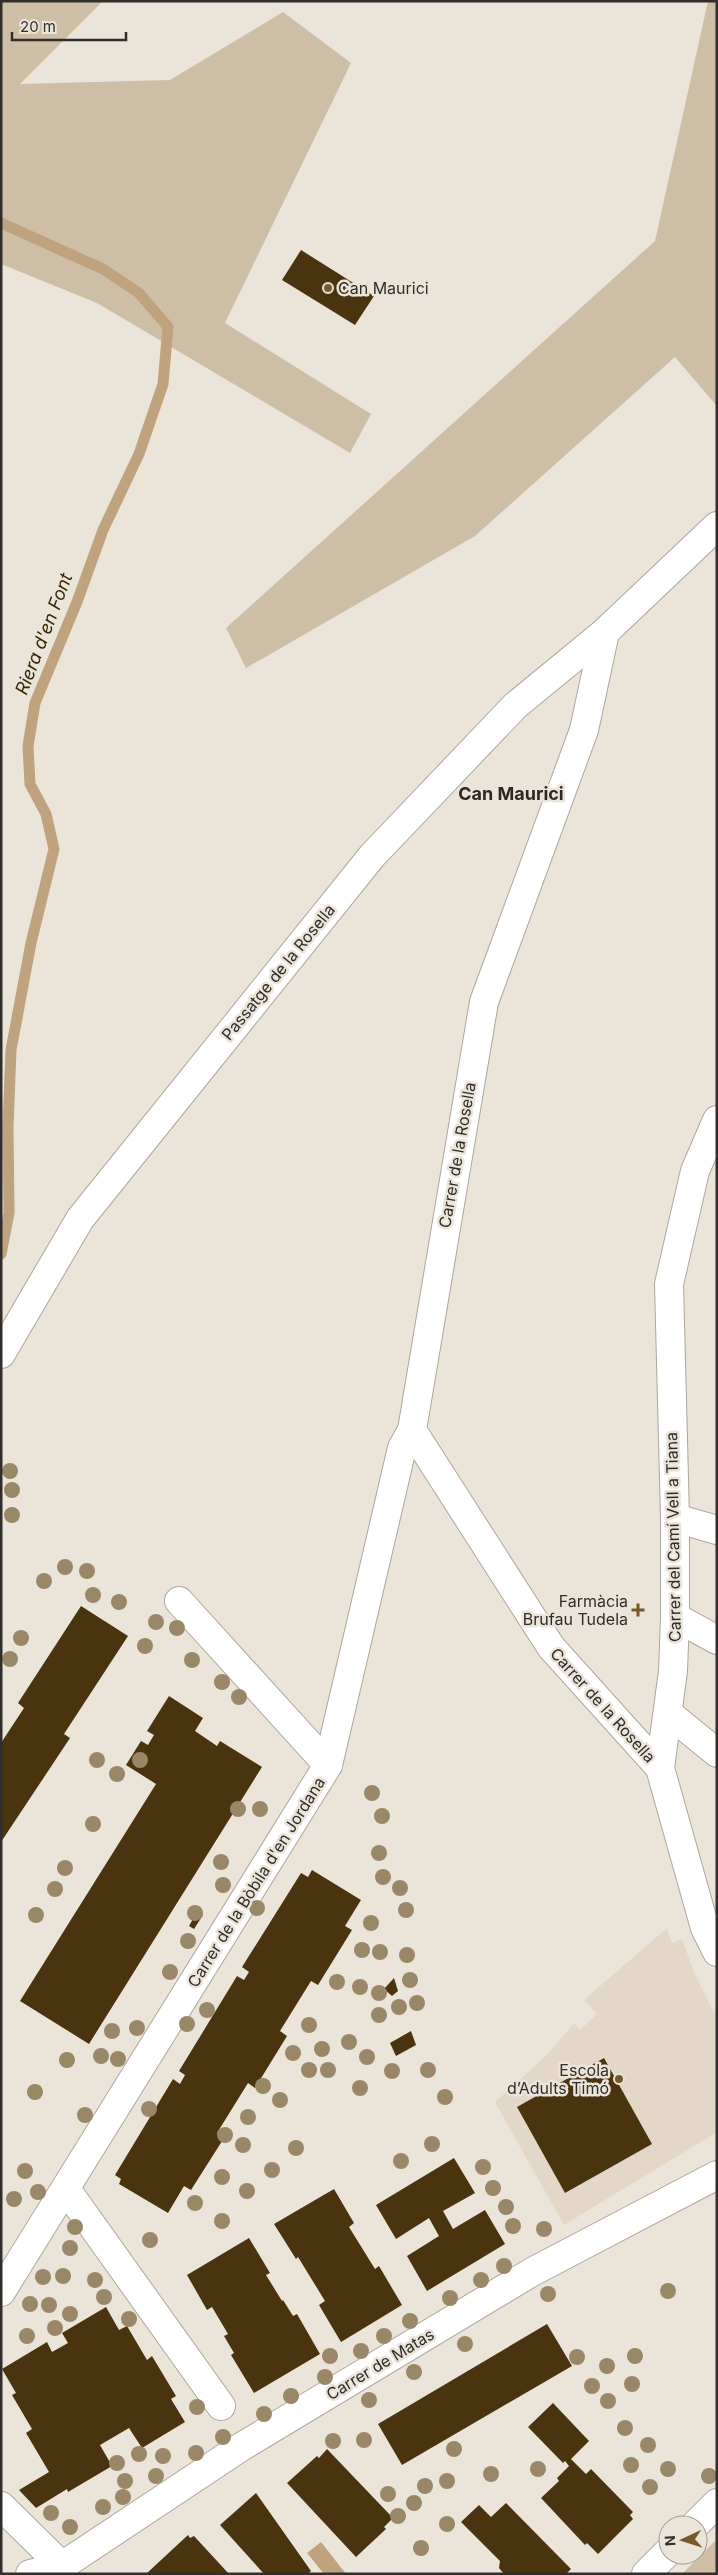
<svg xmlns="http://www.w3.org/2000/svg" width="718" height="2575" font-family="Inter,sans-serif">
	<rect width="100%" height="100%" fill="#ebe4d9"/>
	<path fill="#e3d8c7" d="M667 1928 672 1943 682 1939 695 1975 717 2018V2132L564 2225 495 2102 547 2055 574 2023 580 2030 597 2014 584 2000Z"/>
	<g fill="#cfbea6">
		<path d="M1 1H103L20 84 170 80 283 12 351 63 225 323 371 414 350 453 97 303 1 264Z"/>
		<path d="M708 1H717V406L675 357 475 536 246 668 226 628 655 241Z"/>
		<path d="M717 2539V2574H682Z"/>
	</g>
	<path fill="#bea37e" d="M321 2542 346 2574H324L307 2553Z"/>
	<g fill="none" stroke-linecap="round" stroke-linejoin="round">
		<path stroke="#bea37e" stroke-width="11" d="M1 223 103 269 139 293 168 327 163 384 139 454 103 530 77 602 35 703 28 746 30 784 46 814 54 849 31 943 11 1050 8 1127 9 1213 1 1254"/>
	</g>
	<g fill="#4a3410">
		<path d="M301 250 374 296 355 325 282 280Z"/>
		<path d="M81 1606 128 1636 64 1734 70 1738 1 1842V1743L24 1708 18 1703Z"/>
		<path d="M169 1696 203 1718 195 1731 217 1746 220 1741 262 1767 89 2044 20 2001 156 1784 126 1765 141 1741 148 1745 154 1735 147 1731Z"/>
		<path d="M312 1870 361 1900 345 1926 352 1930 318 1985 311 1981 280 2031 287 2036 255 2088 248 2083 217 2133 224 2138 191 2190 184 2186 168 2213 119 2184 121 2179 115 2175 173 2079 180 2084 185 2075 179 2071 237 1976 244 1980 249 1972 242 1967 301 1873 308 1877Z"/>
		<path d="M197 1912 203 1915 194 1929 189 1926Z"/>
		<path d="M394 1978 398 1991 392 1996 384 1989Z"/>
		<path d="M411 2031 416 2045 396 2056 390 2043Z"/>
		<path d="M604 2058 652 2144 565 2193 517 2107Z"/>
		<path d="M454 2158 475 2193 443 2211 453 2229 485 2210 505 2244 427 2291 407 2256 439 2236 429 2218 396 2239 376 2205Z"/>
		<path d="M334 2189 354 2223 349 2227 375 2269 379 2266 402 2305 341 2342 319 2305 325 2301 298 2257 296 2259 274 2224Z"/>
		<path d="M249 2238 270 2273 266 2275 282 2301 283 2300 293 2316 297 2314 320 2354 254 2393 231 2355 234 2353 224 2336 228 2334 212 2307 207 2310 187 2275Z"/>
		<path d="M106 2307 119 2330 127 2326 147 2360 152 2356 176 2396 171 2399 185 2422 142 2448 129 2428 100 2445 112 2466 68 2492 67 2489 36 2508 19 2490 49 2472 26 2433 32 2429 12 2395 16 2393 2 2369 47 2342 52 2352 68 2343 62 2333Z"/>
		<path d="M547 2324 572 2366 402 2465 378 2424Z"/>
		<path d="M553 2403 589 2441 571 2459 586 2474 591 2469 633 2512 630 2515 633 2519 598 2554 587 2543 585 2545 541 2498 559 2481 557 2478 569 2466 565 2461 563 2463 528 2427Z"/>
		<path d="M327 2449 393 2518 384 2527 386 2529 356 2557 287 2483 317 2456 319 2458Z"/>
		<path d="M256 2493 311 2571 308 2574H264L220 2525Z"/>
		<path d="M506 2503 571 2569 566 2574H504L499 2568 500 2561 461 2522 479 2505 491 2517Z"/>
		<path d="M188 2535 190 2538 194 2536 229 2574H146Z"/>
	</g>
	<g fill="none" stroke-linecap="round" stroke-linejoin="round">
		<defs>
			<g id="street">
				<path d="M717 1120 695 1171 669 1284 675 1518V1617L673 1671 660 1768 705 1928 717 1952"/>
				<path d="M1 1354 80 1219 372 856 515 706 605 632"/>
				<path d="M675 1518 717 1530"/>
				<path d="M179 1601 328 1765"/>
				<path d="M675 1617 717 1640"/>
				<path d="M668 1713 717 1753"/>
				<path d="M660 1768 551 1647 412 1430 484 1002 584 730 605 632 717 526"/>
				<path d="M66 2189 221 2406"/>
				<path d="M1 2292 328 1765 402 1448 412 1430"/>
				<path d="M1 2506 62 2566"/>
				<path d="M695 2525 717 2503"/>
				<path d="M30 2574 62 2566"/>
				<path d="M58 2574 62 2566 241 2447 532 2272 717 2175"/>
				<path d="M646 2574 668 2552"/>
			</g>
		</defs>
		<use href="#street" stroke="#aea79d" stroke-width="30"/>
		<use href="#street" stroke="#fff" stroke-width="28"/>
	</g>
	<g fill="#9a8768">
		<circle cx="10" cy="1471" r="8"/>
		<circle cx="12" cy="1490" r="8"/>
		<circle cx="12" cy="1515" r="8"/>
		<circle cx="65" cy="1567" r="8"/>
		<circle cx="87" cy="1571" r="8"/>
		<circle cx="44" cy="1581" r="8"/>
		<circle cx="93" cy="1595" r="8"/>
		<circle cx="119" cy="1602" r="8"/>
		<circle cx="156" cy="1622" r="8"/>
		<circle cx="177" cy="1628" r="8"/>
		<circle cx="21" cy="1638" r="8"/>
		<circle cx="145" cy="1646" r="8"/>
		<circle cx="10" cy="1659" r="8"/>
		<circle cx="192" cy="1660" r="8"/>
		<circle cx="222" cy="1682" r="8"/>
		<circle cx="239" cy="1697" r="8"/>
		<circle cx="97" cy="1760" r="8"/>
		<circle cx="140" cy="1760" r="8"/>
		<circle cx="117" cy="1774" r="8"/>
		<circle cx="372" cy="1793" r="8"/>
		<circle cx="238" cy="1809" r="8"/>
		<circle cx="260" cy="1809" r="8"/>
		<circle cx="382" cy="1816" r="8"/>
		<circle cx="93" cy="1824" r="8"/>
		<circle cx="379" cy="1853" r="8"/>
		<circle cx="221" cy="1862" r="8"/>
		<circle cx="65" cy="1868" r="8"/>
		<circle cx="383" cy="1877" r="8"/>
		<circle cx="223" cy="1885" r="8"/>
		<circle cx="400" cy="1888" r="8"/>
		<circle cx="55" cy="1889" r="8"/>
		<circle cx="257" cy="1908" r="8"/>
		<circle cx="406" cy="1910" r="8"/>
		<circle cx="195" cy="1913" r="8"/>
		<circle cx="36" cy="1915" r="8"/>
		<circle cx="371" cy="1923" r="8"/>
		<circle cx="188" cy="1941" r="8"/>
		<circle cx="362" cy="1950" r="8"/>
		<circle cx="380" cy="1952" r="8"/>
		<circle cx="407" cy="1955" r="8"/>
		<circle cx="170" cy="1972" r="8"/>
		<circle cx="410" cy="1980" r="8"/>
		<circle cx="337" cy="1982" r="8"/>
		<circle cx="360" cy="1987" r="8"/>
		<circle cx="379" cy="1993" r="8"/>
		<circle cx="417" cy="2003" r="8"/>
		<circle cx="399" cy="2007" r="8"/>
		<circle cx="207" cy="2010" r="8"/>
		<circle cx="379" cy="2015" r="8"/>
		<circle cx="187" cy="2024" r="8"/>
		<circle cx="309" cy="2025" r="8"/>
		<circle cx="137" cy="2028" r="8"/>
		<circle cx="112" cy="2031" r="8"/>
		<circle cx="349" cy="2042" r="8"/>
		<circle cx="322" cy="2049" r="8"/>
		<circle cx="293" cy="2053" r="8"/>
		<circle cx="101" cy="2056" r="8"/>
		<circle cx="367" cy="2057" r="8"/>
		<circle cx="118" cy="2059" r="8"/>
		<circle cx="67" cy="2060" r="8"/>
		<circle cx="309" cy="2070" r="8"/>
		<circle cx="328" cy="2070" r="8"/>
		<circle cx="428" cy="2070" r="8"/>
		<circle cx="392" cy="2071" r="8"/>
		<circle cx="263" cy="2086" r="8"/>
		<circle cx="360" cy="2088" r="8"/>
		<circle cx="35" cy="2092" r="8"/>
		<circle cx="445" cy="2097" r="8"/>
		<circle cx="280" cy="2100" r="8"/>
		<circle cx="149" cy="2109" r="8"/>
		<circle cx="85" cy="2115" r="8"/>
		<circle cx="248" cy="2117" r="8"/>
		<circle cx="225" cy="2135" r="8"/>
		<circle cx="432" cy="2144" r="8"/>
		<circle cx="243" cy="2145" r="8"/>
		<circle cx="296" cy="2148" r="8"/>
		<circle cx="401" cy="2161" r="8"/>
		<circle cx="483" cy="2167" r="8"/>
		<circle cx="272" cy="2170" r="8"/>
		<circle cx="25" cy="2171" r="8"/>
		<circle cx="222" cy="2177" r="8"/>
		<circle cx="493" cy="2188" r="8"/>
		<circle cx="247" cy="2191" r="8"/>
		<circle cx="38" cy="2192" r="8"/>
		<circle cx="14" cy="2199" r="8"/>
		<circle cx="195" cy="2203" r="8"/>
		<circle cx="506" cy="2207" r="8"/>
		<circle cx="222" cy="2221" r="8"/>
		<circle cx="513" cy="2226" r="8"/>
		<circle cx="75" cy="2227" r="8"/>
		<circle cx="544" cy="2229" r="8"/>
		<circle cx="150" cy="2240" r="8"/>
		<circle cx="70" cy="2248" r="8"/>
		<circle cx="504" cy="2266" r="8"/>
		<circle cx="63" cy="2276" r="8"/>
		<circle cx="43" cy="2277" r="8"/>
		<circle cx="95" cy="2280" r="8"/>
		<circle cx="481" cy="2280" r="8"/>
		<circle cx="668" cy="2291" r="8"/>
		<circle cx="548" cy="2294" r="8"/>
		<circle cx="104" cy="2297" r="8"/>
		<circle cx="450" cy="2298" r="8"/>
		<circle cx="30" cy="2304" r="8"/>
		<circle cx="49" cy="2305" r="8"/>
		<circle cx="70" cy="2314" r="8"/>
		<circle cx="129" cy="2319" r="8"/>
		<circle cx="410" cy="2321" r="8"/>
		<circle cx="55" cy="2328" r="8"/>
		<circle cx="27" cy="2336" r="8"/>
		<circle cx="384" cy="2336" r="8"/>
		<circle cx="465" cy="2344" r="8"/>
		<circle cx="361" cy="2351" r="8"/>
		<circle cx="330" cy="2356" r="8"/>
		<circle cx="635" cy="2356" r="8"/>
		<circle cx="577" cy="2357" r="8"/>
		<circle cx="607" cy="2366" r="8"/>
		<circle cx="414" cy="2372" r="8"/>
		<circle cx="325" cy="2377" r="8"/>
		<circle cx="632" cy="2384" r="8"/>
		<circle cx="592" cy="2386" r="8"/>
		<circle cx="291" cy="2396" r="8"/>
		<circle cx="369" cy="2400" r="8"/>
		<circle cx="608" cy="2401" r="8"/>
		<circle cx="197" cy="2407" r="8"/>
		<circle cx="264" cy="2414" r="8"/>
		<circle cx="625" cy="2428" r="8"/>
		<circle cx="223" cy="2437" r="8"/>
		<circle cx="364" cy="2440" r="8"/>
		<circle cx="333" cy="2441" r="8"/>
		<circle cx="648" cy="2445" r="8"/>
		<circle cx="454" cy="2449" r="8"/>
		<circle cx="196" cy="2453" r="8"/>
		<circle cx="139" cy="2454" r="8"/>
		<circle cx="163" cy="2456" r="8"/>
		<circle cx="117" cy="2463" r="8"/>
		<circle cx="631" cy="2465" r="8"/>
		<circle cx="538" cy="2469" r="8"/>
		<circle cx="668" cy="2469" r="8"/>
		<circle cx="491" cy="2474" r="8"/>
		<circle cx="156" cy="2476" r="8"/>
		<circle cx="709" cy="2476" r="8"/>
		<circle cx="125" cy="2481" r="8"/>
		<circle cx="447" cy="2481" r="8"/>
		<circle cx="425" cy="2486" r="8"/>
		<circle cx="650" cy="2487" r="8"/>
		<circle cx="388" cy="2494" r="8"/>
		<circle cx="123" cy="2497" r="8"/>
		<circle cx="414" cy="2503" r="8"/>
		<circle cx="103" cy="2507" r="8"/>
		<circle cx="51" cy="2513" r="8"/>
		<circle cx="398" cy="2516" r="8"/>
		<circle cx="447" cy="2524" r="8"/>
		<circle cx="70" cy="2527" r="8"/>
		<circle cx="421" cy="2548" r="8"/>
	</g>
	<g fill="#75582c" stroke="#ebe4d9" stroke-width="2">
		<circle cx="328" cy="288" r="5"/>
		<path d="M635.5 1602.5h5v5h5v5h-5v5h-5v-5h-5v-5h5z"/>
		<circle cx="619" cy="2079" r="5"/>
	</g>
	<g text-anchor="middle" stroke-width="5" stroke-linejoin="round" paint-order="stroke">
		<g font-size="16" fill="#302d2a" stroke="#ebe4d9" text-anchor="end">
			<text x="338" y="294" text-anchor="start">Can Maurici</text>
			<text x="628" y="1607">Farmàcia<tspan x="628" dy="18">Brufau Tudela</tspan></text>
			<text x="609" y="2076">Escola<tspan x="609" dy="18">d’Adults Timó</tspan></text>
		</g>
		<g font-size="16" fill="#302d2a" stroke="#ebe4d9">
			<text transform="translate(278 972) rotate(-51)" y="6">Passatge de la Rosella</text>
			<text transform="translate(457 1155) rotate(-80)" y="6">Carrer de la Rosella</text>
			<text transform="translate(673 1537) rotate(-91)" y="6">Carrer del Camí Vell a Tiana</text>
			<text transform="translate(603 1705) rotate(48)" y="6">Carrer de la Rosella</text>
			<text transform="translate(256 1882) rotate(-58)" y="6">Carrer de la Bòbila d'en Jordana</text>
			<text transform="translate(380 2364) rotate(-31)" y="6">Carrer de Matas</text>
		</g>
		<g font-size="18" font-style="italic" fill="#3b2707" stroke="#ebe4d9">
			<text transform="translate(44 634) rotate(-69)" y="6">Riera d'en Font</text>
		</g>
		<g font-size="18" font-weight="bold" fill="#2e2820" stroke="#ebe4d9">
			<text x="511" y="800">Can Maurici</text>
		</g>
	</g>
	<rect width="718" height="2575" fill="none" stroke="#302d2a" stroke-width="5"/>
	<g transform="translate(683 2540) rotate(266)"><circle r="24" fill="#ebe4d9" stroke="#a09b93"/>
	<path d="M0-4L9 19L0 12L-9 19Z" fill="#75582c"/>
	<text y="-8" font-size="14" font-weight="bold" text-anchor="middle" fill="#302d2a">N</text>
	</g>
	<path d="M12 32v8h114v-8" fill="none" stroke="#302d2a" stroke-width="2.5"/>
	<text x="20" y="32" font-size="15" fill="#302d2a" stroke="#ebe4d9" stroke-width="4" paint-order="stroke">20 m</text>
</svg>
